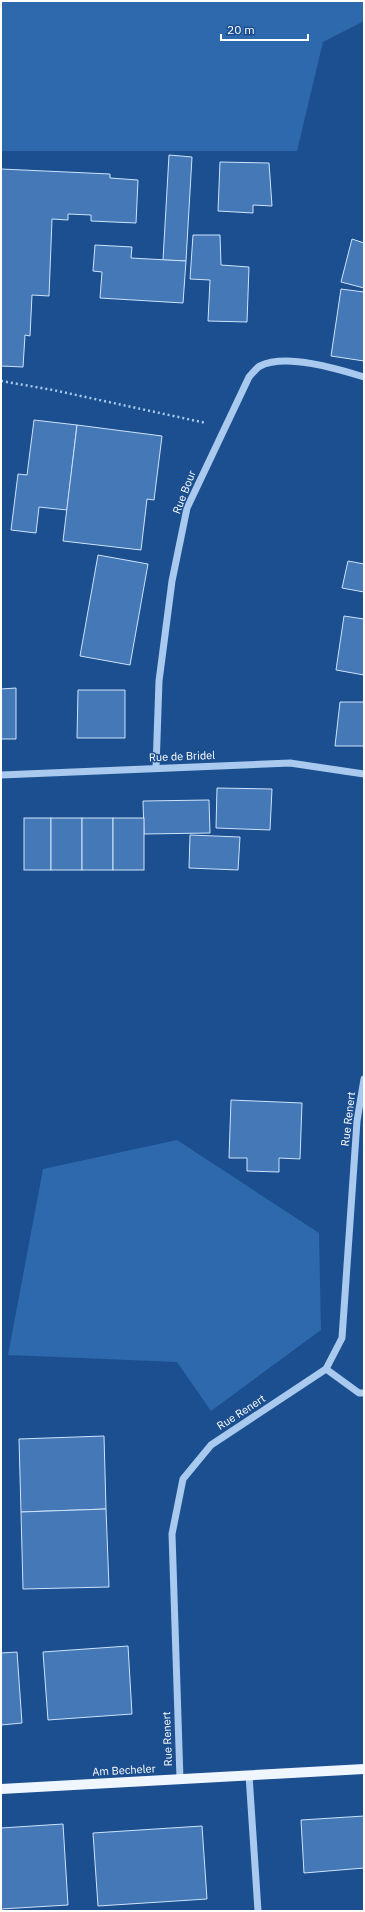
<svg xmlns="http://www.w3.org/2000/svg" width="365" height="1912" font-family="'IBM Plex Sans',sans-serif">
	<rect width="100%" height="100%" fill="#1b4f8f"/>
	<g fill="#2e69ad">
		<path d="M1 1H364V21L323 42 297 151H1Z"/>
		<path d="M177 1140 319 1233 321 1330 211 1411 177 1362 8 1355 43 1169Z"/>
	</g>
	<g fill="#4478b7" stroke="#cfe3fa">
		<path d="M169 155 192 157 186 261 163 260Z"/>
		<path d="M220 162 269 163 272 206 253 205V213L218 211Z"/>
		<path d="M1 169 110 174V178L138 180 136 223 91 221V215L68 214V220L52 219 49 296 32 295 30 336 25 335 23 367 1 366Z"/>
		<path d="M193 235H220L221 265 249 267 247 322 208 321 210 280 190 279Z"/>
		<path d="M352 239 364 243V288L341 282Z"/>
		<path d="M95 245 132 247 131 258 186 261 183 303 100 298 102 272 93 271Z"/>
		<path d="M341 289 364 292V361L331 356Z"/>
		<path d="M34 420 77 425 67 510 39 507 36 533 11 530 18 474 27 475Z"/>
		<path d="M77 425 162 436 154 500 147 499 141 550 63 541Z"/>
		<path d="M98 555 148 564 130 665 80 656Z"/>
		<path d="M348 561 364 564V592L342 588Z"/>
		<path d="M344 616 364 619V675L336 670Z"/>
		<path d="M16 688V739H1V689Z"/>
		<path d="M78 690H125V738H77Z"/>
		<path d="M340 702H364V746H335Z"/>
		<path d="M217 788 272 789 270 830 216 828Z"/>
		<path d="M209 800 210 833 144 834 143 801Z"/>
		<rect x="24" y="818" width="27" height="52"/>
		<rect x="51" y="818" width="31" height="52"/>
		<rect x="82" y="818" width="31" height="52"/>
		<rect x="113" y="818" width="31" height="52"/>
		<path d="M190 835 240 837 238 870 189 868Z"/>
		<path d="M231 1100 302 1103 300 1159 279 1158V1172L247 1171V1158H229Z"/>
		<path d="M104 1436 106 1509 21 1512 19 1439Z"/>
		<path d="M106 1509 109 1587 23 1589 21 1512Z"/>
		<path d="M128 1646 132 1714 48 1720 43 1652Z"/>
		<path d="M17 1652 22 1723 1 1725V1653Z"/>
		<path d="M364 1816V1868L304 1873 301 1820Z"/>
		<path d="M63 1824 68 1905 1 1909V1828Z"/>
		<path d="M202 1826 207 1899 98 1906 93 1833Z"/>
	</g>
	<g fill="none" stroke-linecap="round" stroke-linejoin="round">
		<path stroke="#a9c9ee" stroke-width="2.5" stroke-dasharray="2 3" stroke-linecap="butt" d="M1 381 53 390 206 423"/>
		<g stroke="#a9c9ee" stroke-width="7">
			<path d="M156 768 159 681 172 581 187 508 249 377C252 374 256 368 260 366 286 353 338 369 364 377"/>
			<path d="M1 775 290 763 364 774"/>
			<path d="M326 1369 359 1393H364"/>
			<path d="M249 1775 258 1911"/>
			<path d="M180 1779 172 1534 183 1479 211 1445 326 1369 342 1338 357 1121 364 1079"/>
		</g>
		<path stroke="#f0f6ff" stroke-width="10" d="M1 1789 364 1769"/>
	</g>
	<g text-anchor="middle" stroke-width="3" stroke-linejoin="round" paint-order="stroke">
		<g font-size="11" fill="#fff" stroke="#1b4f8f">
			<text transform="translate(184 492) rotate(-69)" y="4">Rue Bour</text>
			<text transform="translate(182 756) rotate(-2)" y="4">Rue de Bridel</text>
			<text transform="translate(348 1119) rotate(-83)" y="4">Rue Renert</text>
			<text transform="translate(241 1412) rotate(-33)" y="4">Rue Renert</text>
			<text transform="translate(167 1739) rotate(-92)" y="4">Rue Renert</text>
			<text transform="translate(124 1770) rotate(-3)" y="4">Am Becheler</text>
		</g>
	</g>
	<rect width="365" height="1912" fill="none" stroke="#ffffff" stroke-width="4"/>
	<path d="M221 34v6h87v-6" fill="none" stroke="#ffffff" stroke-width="2"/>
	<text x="227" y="34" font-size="12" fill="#ffffff" stroke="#1b4f8f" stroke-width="3" paint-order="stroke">20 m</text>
</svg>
